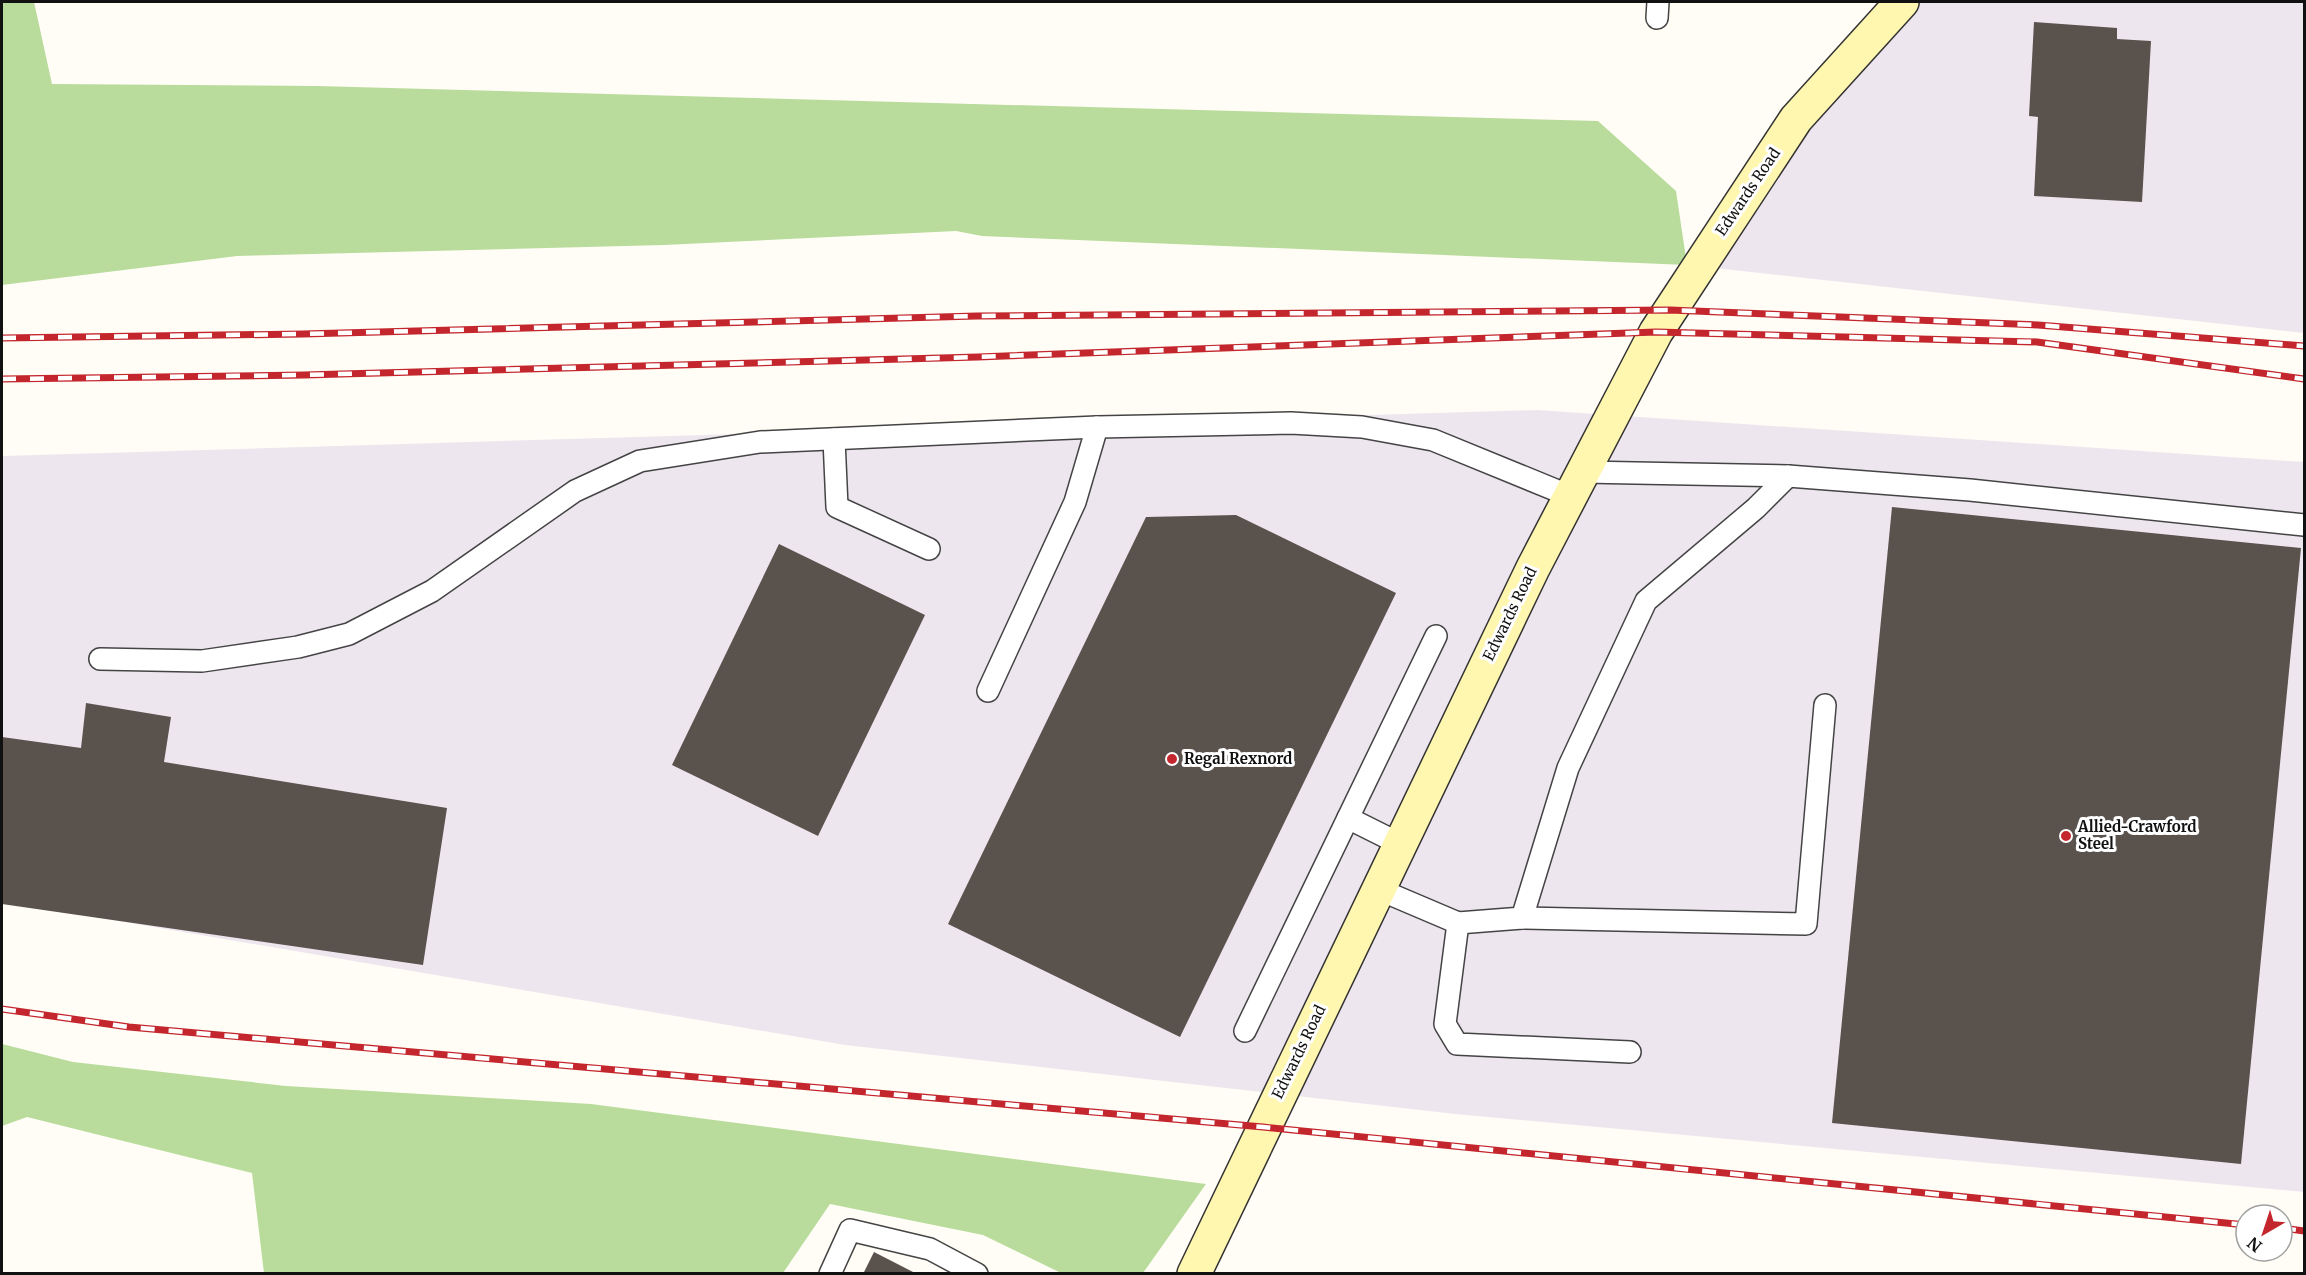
<svg xmlns="http://www.w3.org/2000/svg" width="2306" height="1275" font-family="Merriweather,serif">
	<rect width="100%" height="100%" fill="#fffdf5"/>
	<g fill="#eee6ef">
		<path d="M1917 2H2304V333L1688 265Z"/>
		<path d="M1537 410 2304 462V1192L1455 1114 845 1045 2 901V456Z"/>
	</g>
	<g fill="#b9dc9c">
		<path d="M2 2H34L52 84 317 86 1598 121 1676 191 1687 265 982 236 956 231 664 245 237 256 2 285Z"/>
		<path d="M2 1044 73 1062 286 1086 591 1104 1206 1184 1143 1273H1061L983 1235 830 1204 783 1273H264L252 1173 27 1117 2 1126Z"/>
	</g>
	<g fill="#5a524d">
		<path d="M2034 22 2117 28V39L2151 41 2142 202 2034 196 2038 117 2029 116Z"/>
		<path d="M1892 507 2301 548 2241 1164 1832 1123Z"/>
		<path d="M1236 515 1396 593 1180 1037 948 924 1146 517Z"/>
		<path d="M779 544 925 615 818 836 672 765Z"/>
		<path d="M86 703 171 717 164 762 447 808 423 965 2 904V737L81 748Z"/>
		<path d="M874 1252 917 1274H863Z"/>
	</g>
	<g fill="none" stroke-linecap="round" stroke-linejoin="round">
		<defs>
			<g id="service">
				<path d="M1657 18 1658 2"/>
				<path d="M834 439 837 507 929 549"/>
				<path d="M1788 476 1970 490 2304 525"/>
				<path d="M100 659 202 661 298 647 349 634 432 591 575 491 640 461 760 442 1097 427 1291 423 1362 427 1433 440 1570 496"/>
				<path d="M988 691 1075 502 1097 427"/>
				<path d="M1400 844 1348 818 1436 636"/>
				<path d="M1378 889 1458 923 1522 918 1568 768 1646 601 1756 508 1788 476 1583 472"/>
				<path d="M1522 918 1806 924 1825 705"/>
				<path d="M1458 923 1445 1024 1457 1044 1630 1052"/>
				<path d="M1245 1031 1348 818"/>
				<path d="M830 1274 850 1230 930 1249 977 1274"/>
			</g>
			<path id="secondary" d="M1194 1274 1533 568 1656 332 1796 119 1902 2"/>
		</defs>
		<use href="#service" stroke="#444" stroke-width="24"/>
		<use href="#secondary" stroke="#333" stroke-width="36"/>
		<use href="#service" stroke="#fff" stroke-width="21"/>
		<use href="#secondary" stroke="#fff6b0" stroke-width="33"/>
		<defs>
			<g id="rail">
				<path d="M2 338 303 334 977 316 1670 310 2038 325 2304 346"/>
				<path d="M2 379 304 375 978 357 1656 332 2037 342 2304 379"/>
				<path d="M2 1009 129 1027 1263 1127 2246 1225"/>
				<path d="M2282 1228 2304 1231"/>
			</g>
		</defs>
		<use href="#rail" stroke="#c4262e" stroke-width="7"/>
		<use href="#rail" stroke="#fff" stroke-width="4.5" stroke-dasharray="14" stroke-linecap="butt"/>
	</g>
	<g fill="#c4262e" stroke="#fff" stroke-width="2">
		<circle cx="1172" cy="759" r="6"/>
		<circle cx="2066" cy="836" r="6"/>
	</g>
	<g text-anchor="middle" stroke-width="6" stroke-linejoin="round" paint-order="stroke">
		<g font-size="15" fill="#111" stroke="#fff">
			<text transform="translate(1748 192) rotate(-56)" y="5">Edwards Road</text>
			<text transform="translate(1510 614) rotate(-64)" y="5">Edwards Road</text>
			<text transform="translate(1299 1052) rotate(-64)" y="5">Edwards Road</text>
		</g>
		<g font-size="15" font-weight="bold" fill="#111" stroke="#fff" text-anchor="start">
			<text x="1184" y="764">Regal Rexnord</text>
			<text x="2078" y="832">Allied-Crawford<tspan x="2078" dy="17">Steel</tspan></text>
		</g>
	</g>
	<rect width="2306" height="1275" fill="none" stroke="#111111" stroke-width="6"/>
	<g transform="translate(2264 1233) rotate(219)"><circle r="28" fill="#ffffff" stroke="#a0a0a0" stroke-width="1.5"/>
	<path d="M0-4.5L10 22L0 15L-10 22Z" fill="#c4262e"/>
	<text y="-9" font-size="16" font-weight="bold" text-anchor="middle" fill="#111111">N</text>
	</g>
</svg>
